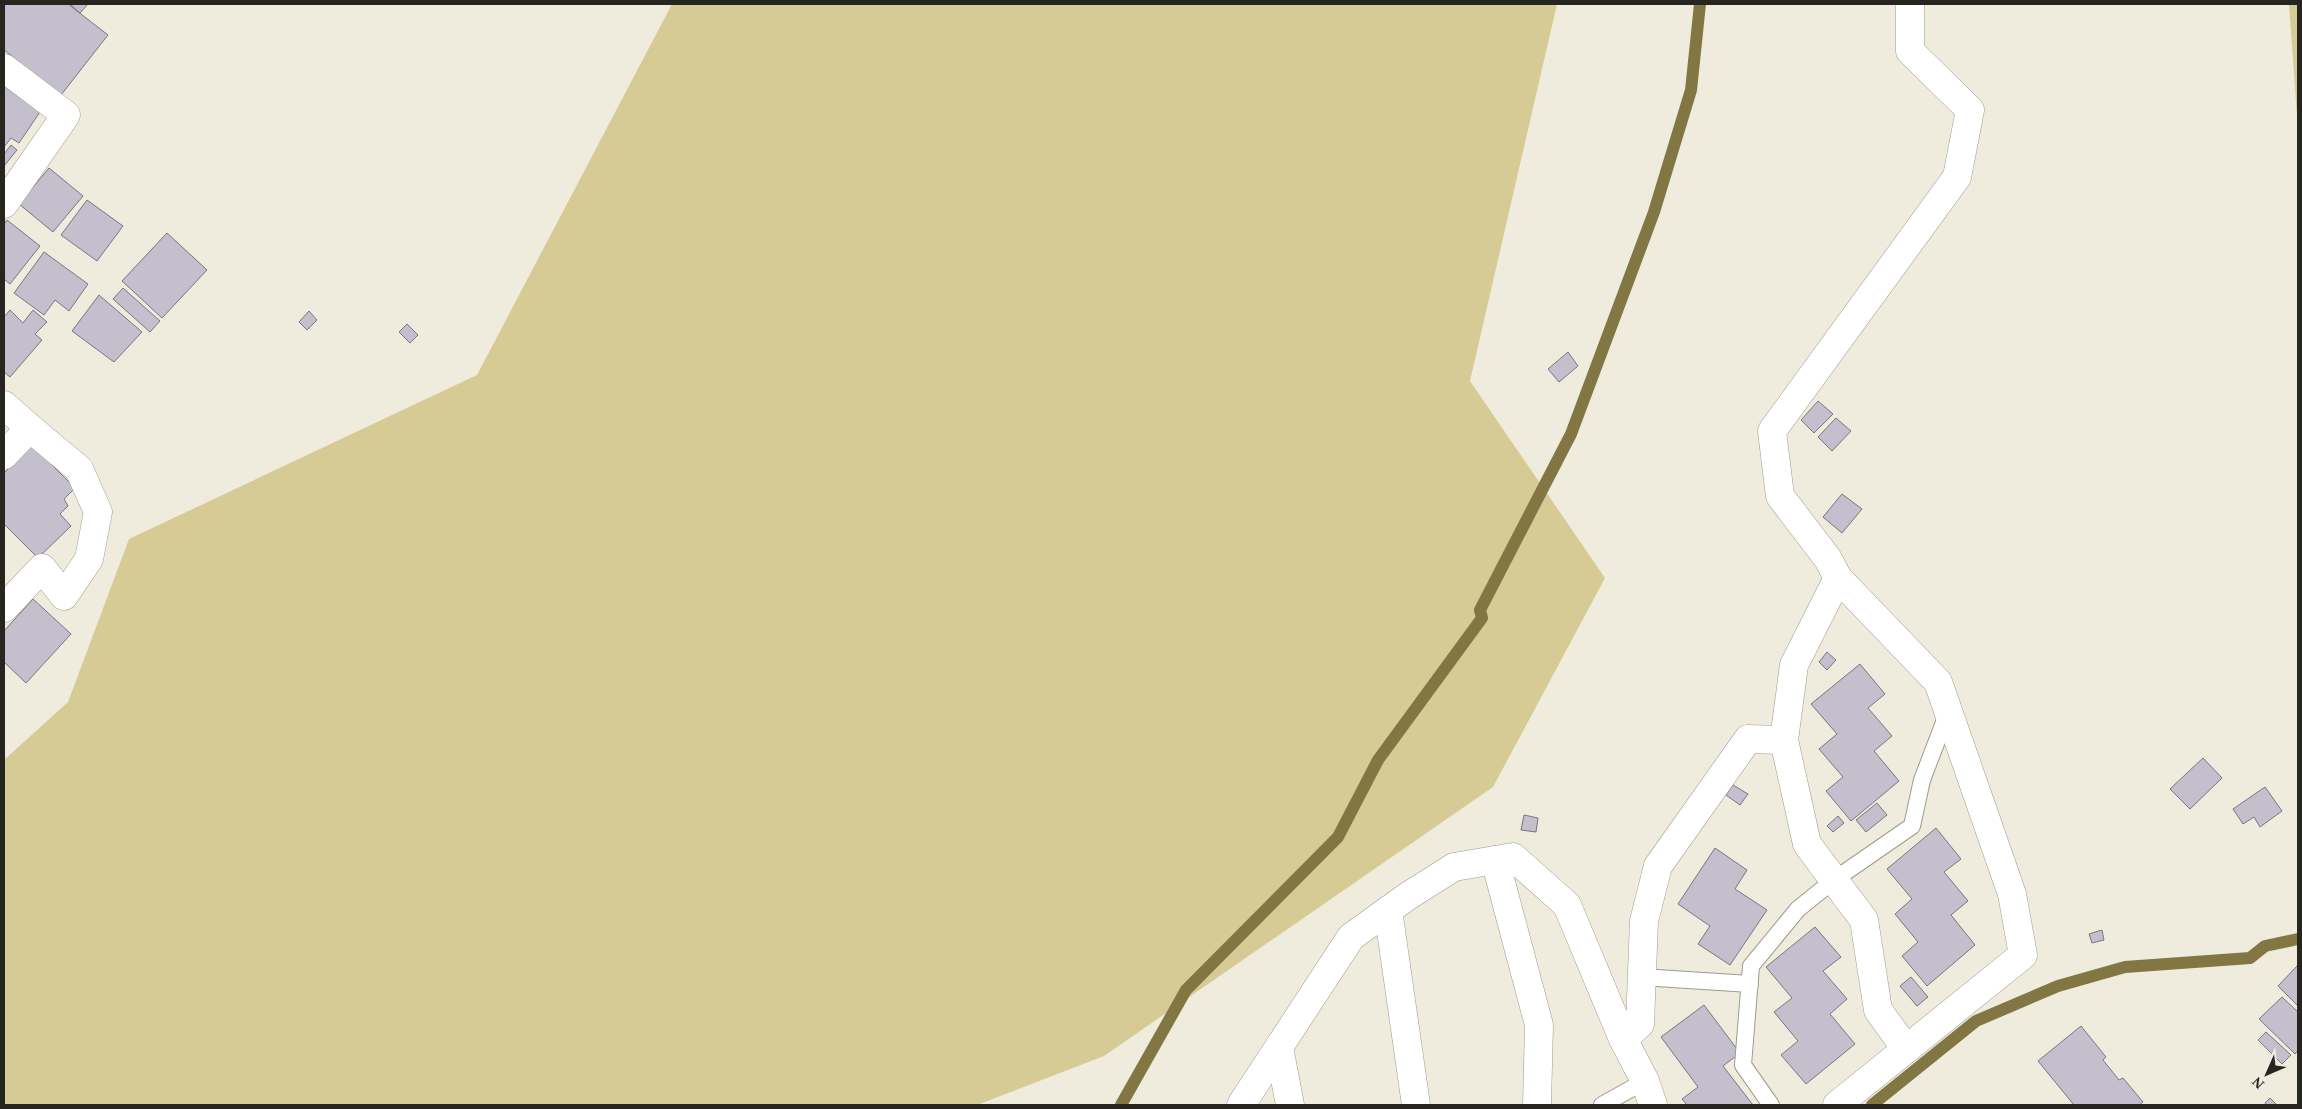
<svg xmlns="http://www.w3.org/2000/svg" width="2302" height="1109" font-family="'Times New Roman',serif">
	<rect width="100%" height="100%" fill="#efecdd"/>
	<g fill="#d7cb95">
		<path d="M672 4H1557L1470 381 1605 578 1493 787 1104 1056 977 1105H4V760L68 702 129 539 477 375Z"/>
		<path d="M2289 4H2298V130Z"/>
	</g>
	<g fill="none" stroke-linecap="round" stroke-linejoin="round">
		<g stroke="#827643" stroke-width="12">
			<path d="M1121 1105 1186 990 1338 837 1378 760 1482 618 1480 610 1571 434 1654 212 1691 90 1700 4"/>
			<path d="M1872 1105 1976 1021 2058 986 2125 967 2250 958 2265 946 2298 939"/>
		</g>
	</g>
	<g fill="#c3bfcc" stroke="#797582">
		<path d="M4 4H68L108 35 61 95 4 50Z"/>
		<path d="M70 4H88L80 13Z"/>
		<path d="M4 82 42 109 19 143 11 138 4 147Z"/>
		<path d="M11 145 17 150 4 166V154Z"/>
		<path d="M49 168 83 196 53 232 19 204Z"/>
		<path d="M87 200 123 226 97 261 61 235Z"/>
		<path d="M7 220 40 246 10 284 4 279V224Z"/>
		<path d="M167 233 207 270 162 318 122 281Z"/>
		<path d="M44 252 88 284 69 311 55 300 44 315 14 293Z"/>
		<path d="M123 288 160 321 150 332 113 299Z"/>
		<path d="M99 295 142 332 114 362 72 331Z"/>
		<path d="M10 310 23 323 33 310 47 322 35 334 42 340 10 377 4 372V317Z"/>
		<path d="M309 311 317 320 307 330 299 322Z"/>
		<path d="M407 324 418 335 410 343 399 332Z"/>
		<path d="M1568 352 1578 366 1559 382 1548 369Z"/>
		<path d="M1818 401 1833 414 1814 433 1801 420Z"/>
		<path d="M1836 418 1851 431 1832 451 1818 437Z"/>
		<path d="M32 445 75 488 64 499 68 506 60 514 71 526 38 558 4 524V473Z"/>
		<path d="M1842 494 1862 509 1842 533 1823 517Z"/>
		<path d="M33 599 71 634 26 683 4 662V631Z"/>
		<path d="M1827 652 1836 660 1827 670 1819 662Z"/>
		<path d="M1860 664 1885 694 1868 708 1892 736 1874 751 1899 781 1851 821 1826 791 1843 777 1819 749 1837 734 1811 704Z"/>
		<path d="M2203 758 2222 778 2190 809 2170 789Z"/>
		<path d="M1733 785 1748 794 1740 805 1726 795Z"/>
		<path d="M2265 787 2282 811 2260 827 2254 817 2243 824 2233 809Z"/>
		<path d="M1877 803 1887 815 1866 832 1856 820Z"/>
		<path d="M1524 815 1538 818 1536 832 1521 830Z"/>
		<path d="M1838 816 1844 823 1833 832 1827 826Z"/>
		<path d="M1936 828 1961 859 1944 872 1968 901 1951 915 1975 945 1927 986 1902 956 1918 942 1895 914 1912 899 1887 869Z"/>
		<path d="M1715 848 1747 870 1735 889 1767 910 1730 965 1698 944 1710 926 1678 904Z"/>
		<path d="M1815 927 1841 957 1823 971 1847 999 1830 1014 1855 1044 1806 1084 1781 1055 1798 1041 1774 1012 1792 998 1766 967Z"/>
		<path d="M2102 930 2104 940 2092 943 2089 934Z"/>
		<path d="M2298 965V1006L2278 986Z"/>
		<path d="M1911 977 1928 997 1917 1006 1900 986Z"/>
		<path d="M2282 997 2298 1012V1050L2295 1054 2259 1019Z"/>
		<path d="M1704 1005 1740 1053 1723 1066 1753 1105H1687L1682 1099 1698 1087 1661 1037Z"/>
		<path d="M2081 1026 2106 1057 2103 1060 2119 1080 2123 1078 2143 1102 2139 1105H2074L2038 1061Z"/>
		<path d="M2266 1032 2291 1055 2282 1064 2258 1040Z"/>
		<path d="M2270 1098 2277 1105H2266L2265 1103Z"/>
	</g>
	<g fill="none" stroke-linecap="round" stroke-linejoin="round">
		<defs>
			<g id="service">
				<path d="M1641 977 1750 984"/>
				<path d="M1602 1105 1645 1081"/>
				<path d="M1771 1105 1743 1065 1751 966 1798 909 1834 880 1912 826 1922 780 1948 712"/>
			</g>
			<g id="minor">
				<path d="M4 68 66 115 4 204"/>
				<path d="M4 405 30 428 4 455"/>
				<path d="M4 608 42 568 64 596 89 559 98 512 79 469 30 428"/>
				<path d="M1784 740 1807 844 1864 920 1878 1010 1906 1049"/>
				<path d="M1495 860 1539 1025 1537 1105"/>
				<path d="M1388 910 1416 1105"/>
				<path d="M1623 1039 1640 1024 1644 921 1658 866 1748 739 1784 740 1794 665 1838 578"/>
				<path d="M1279 1047 1290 1105"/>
				<path d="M1241 1105 1351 937 1408 896 1454 867 1513 857 1567 905 1623 1039 1645 1081 1653 1105"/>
				<path d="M1837 1105 2023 955 2012 894 1938 682 1838 578 1828 559 1780 496 1772 431 1957 177 1970 110 1910 51V4"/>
			</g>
		</defs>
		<use href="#service" stroke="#9e9b8d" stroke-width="18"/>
		<use href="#minor" stroke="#9e9b8d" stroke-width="29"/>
		<use href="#service" stroke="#fff" stroke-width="16"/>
		<use href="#minor" stroke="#fff" stroke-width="28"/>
	</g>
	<rect width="2302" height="1109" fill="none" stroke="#272520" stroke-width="10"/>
	<g transform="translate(2267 1074) rotate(225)" stroke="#efecdd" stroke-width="4" paint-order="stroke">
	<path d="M0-4L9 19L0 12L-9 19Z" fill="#272520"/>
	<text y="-8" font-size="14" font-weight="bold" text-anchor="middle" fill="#272520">N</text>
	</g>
</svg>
